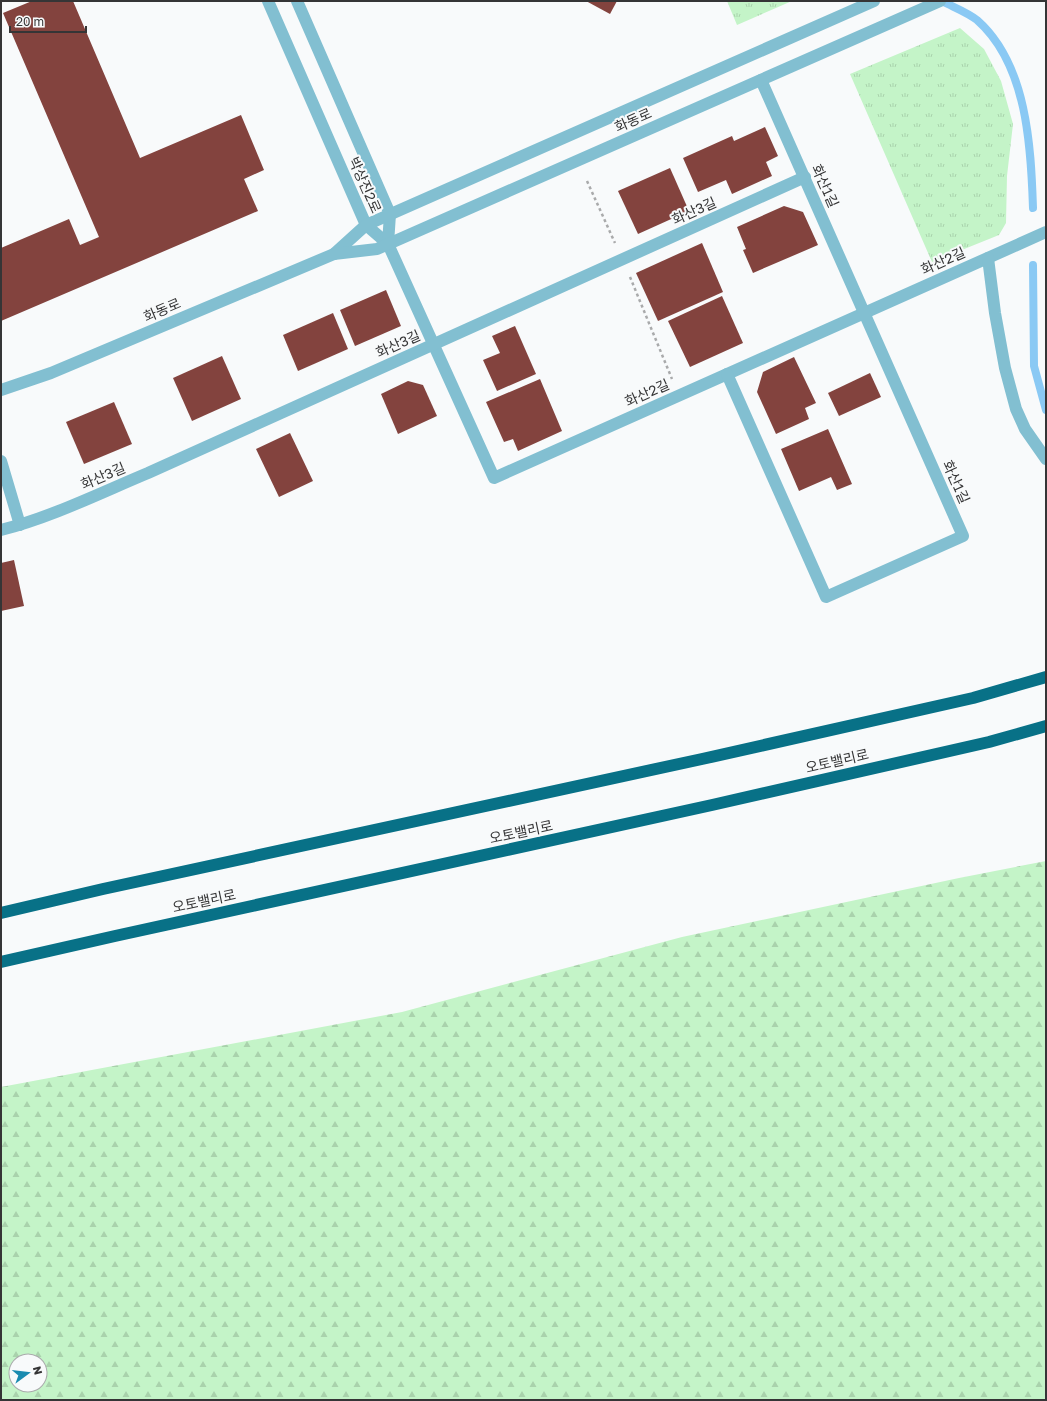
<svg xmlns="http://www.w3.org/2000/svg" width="1047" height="1401" font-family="'Golos Text','Noto Sans KR',sans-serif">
	<defs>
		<pattern id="grass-tufts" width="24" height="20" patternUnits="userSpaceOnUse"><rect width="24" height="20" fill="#c4f4c8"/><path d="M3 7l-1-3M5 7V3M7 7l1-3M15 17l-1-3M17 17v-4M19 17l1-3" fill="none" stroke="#a9d2ac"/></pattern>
		<pattern id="forest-firs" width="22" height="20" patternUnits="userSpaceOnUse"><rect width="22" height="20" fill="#c4f4c8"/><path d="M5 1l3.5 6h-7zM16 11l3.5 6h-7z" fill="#a9d2ac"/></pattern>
	</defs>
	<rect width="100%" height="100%" fill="#f8fafb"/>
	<g fill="url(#grass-tufts)">
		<path d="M727 1H792L737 25Z"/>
		<path d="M960 28 984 49 1001 81 1013 124 1007 176 1006 223 999 235 932 262 850 74Z"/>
	</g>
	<path fill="url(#forest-firs)" fill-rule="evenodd" d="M1046 861V1400H1V1087L402 1012 682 937 959 878ZM16 1361H40V1385H16Z"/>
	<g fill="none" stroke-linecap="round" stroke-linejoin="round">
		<g stroke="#8ac9f4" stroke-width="8">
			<path d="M942 1C953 7 967 12 977 20 1027 64 1031 146 1033 208"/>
			<path d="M1033 265 1034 366 1046 410"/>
		</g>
	</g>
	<g fill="#83433e">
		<path d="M32 1H73L140 158 241 115 264 170 244 179 258 211 1 321V248L69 219 80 245 99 237 3 13Z"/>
		<path d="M586 1H617L610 14Z"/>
		<path d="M765 127 778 156 766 162 772 176 732 194 726 180 698 192 683 158 732 136 734 141Z"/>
		<path d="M670 168 689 211 638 234 618 191Z"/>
		<path d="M784 206 803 212 818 245 753 273 743 250 746 249 737 227Z"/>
		<path d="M702 243 723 292 658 321 636 273Z"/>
		<path d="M386 290 401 326 355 346 340 310Z"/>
		<path d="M722 296 743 343 690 367 668 321Z"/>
		<path d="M333 313 348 349 298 371 283 335Z"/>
		<path d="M515 326 536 374 497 391 483 360 500 353 492 336Z"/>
		<path d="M222 356 241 399 192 421 173 378Z"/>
		<path d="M794 357 816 403 805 408 809 419 776 434 757 392 763 372Z"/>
		<path d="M870 373 881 397 839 416 828 393Z"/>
		<path d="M540 379 562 431 518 451 513 439 504 442 486 402Z"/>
		<path d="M408 381 423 385 437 416 398 434 381 394Z"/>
		<path d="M114 402 132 444 84 464 66 422Z"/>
		<path d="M828 429 852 484 837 490 831 477 799 491 781 449Z"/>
		<path d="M290 433 313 481 279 497 256 449Z"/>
		<path d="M14 560 24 606 1 611V563Z"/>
	</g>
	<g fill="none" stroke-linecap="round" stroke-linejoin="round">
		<g stroke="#a9aaab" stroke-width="2.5" stroke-dasharray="3 3" stroke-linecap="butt">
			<path d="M587 181 615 243"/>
			<path d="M630 277 672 379"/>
		</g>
		<g stroke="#82bfd1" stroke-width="12">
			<path d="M268 1 366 225 388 244 494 478 1046 232"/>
			<path d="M297 1 390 214 388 244"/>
			<path d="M334 254 366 225 874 1"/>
			<path d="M988 258 995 313 1005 368 1016 409 1025 429 1046 459"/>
			<path d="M727 374 826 597 963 536 761 80"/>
			<path d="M1 390 51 373 334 254 377 249 940 1"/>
			<path d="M1 461 20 525"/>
			<path d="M1 530C52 517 100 493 148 473L805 177"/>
		</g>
		<g stroke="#087187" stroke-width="12">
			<path d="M1 913 103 889 702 759 973 698 1046 677"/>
			<path d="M1 962 115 936 712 805 989 742 1046 726"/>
		</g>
	</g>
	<g text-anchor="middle" stroke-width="4" stroke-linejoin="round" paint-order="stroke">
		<g font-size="14" fill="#353536" stroke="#f8fafb">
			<text transform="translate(633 120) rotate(-24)" y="5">화동로</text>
			<text transform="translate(365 185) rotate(66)" y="5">박상진2로</text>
			<text transform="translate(825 186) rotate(66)" y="5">화산1길</text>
			<text transform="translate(694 211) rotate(-24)" y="5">화산3길</text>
			<text transform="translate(943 261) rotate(-24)" y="5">화산2길</text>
			<text transform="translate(162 310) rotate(-23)" y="5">화동로</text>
			<text transform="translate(398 344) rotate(-24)" y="5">화산3길</text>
			<text transform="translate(647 393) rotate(-24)" y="5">화산2길</text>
			<text transform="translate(103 476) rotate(-23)" y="5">화산3길</text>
			<text transform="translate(956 482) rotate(66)" y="5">화산1길</text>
			<text transform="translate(837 761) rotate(-13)" y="5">오토밸리로</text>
			<text transform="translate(521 832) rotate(-12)" y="5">오토밸리로</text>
			<text transform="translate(204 901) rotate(-12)" y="5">오토밸리로</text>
		</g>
	</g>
	<rect width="1047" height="1401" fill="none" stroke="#353536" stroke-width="4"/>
	<g transform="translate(28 1373) rotate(75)"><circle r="19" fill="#f8fafb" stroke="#aaabac"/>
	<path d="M0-3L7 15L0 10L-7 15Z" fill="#1a8bb0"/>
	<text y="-6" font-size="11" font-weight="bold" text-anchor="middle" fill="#353536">N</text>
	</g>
	<path d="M10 26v6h76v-6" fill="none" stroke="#353536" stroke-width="2"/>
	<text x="16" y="26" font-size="12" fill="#353536" stroke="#f8fafb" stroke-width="3" paint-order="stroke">20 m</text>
</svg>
